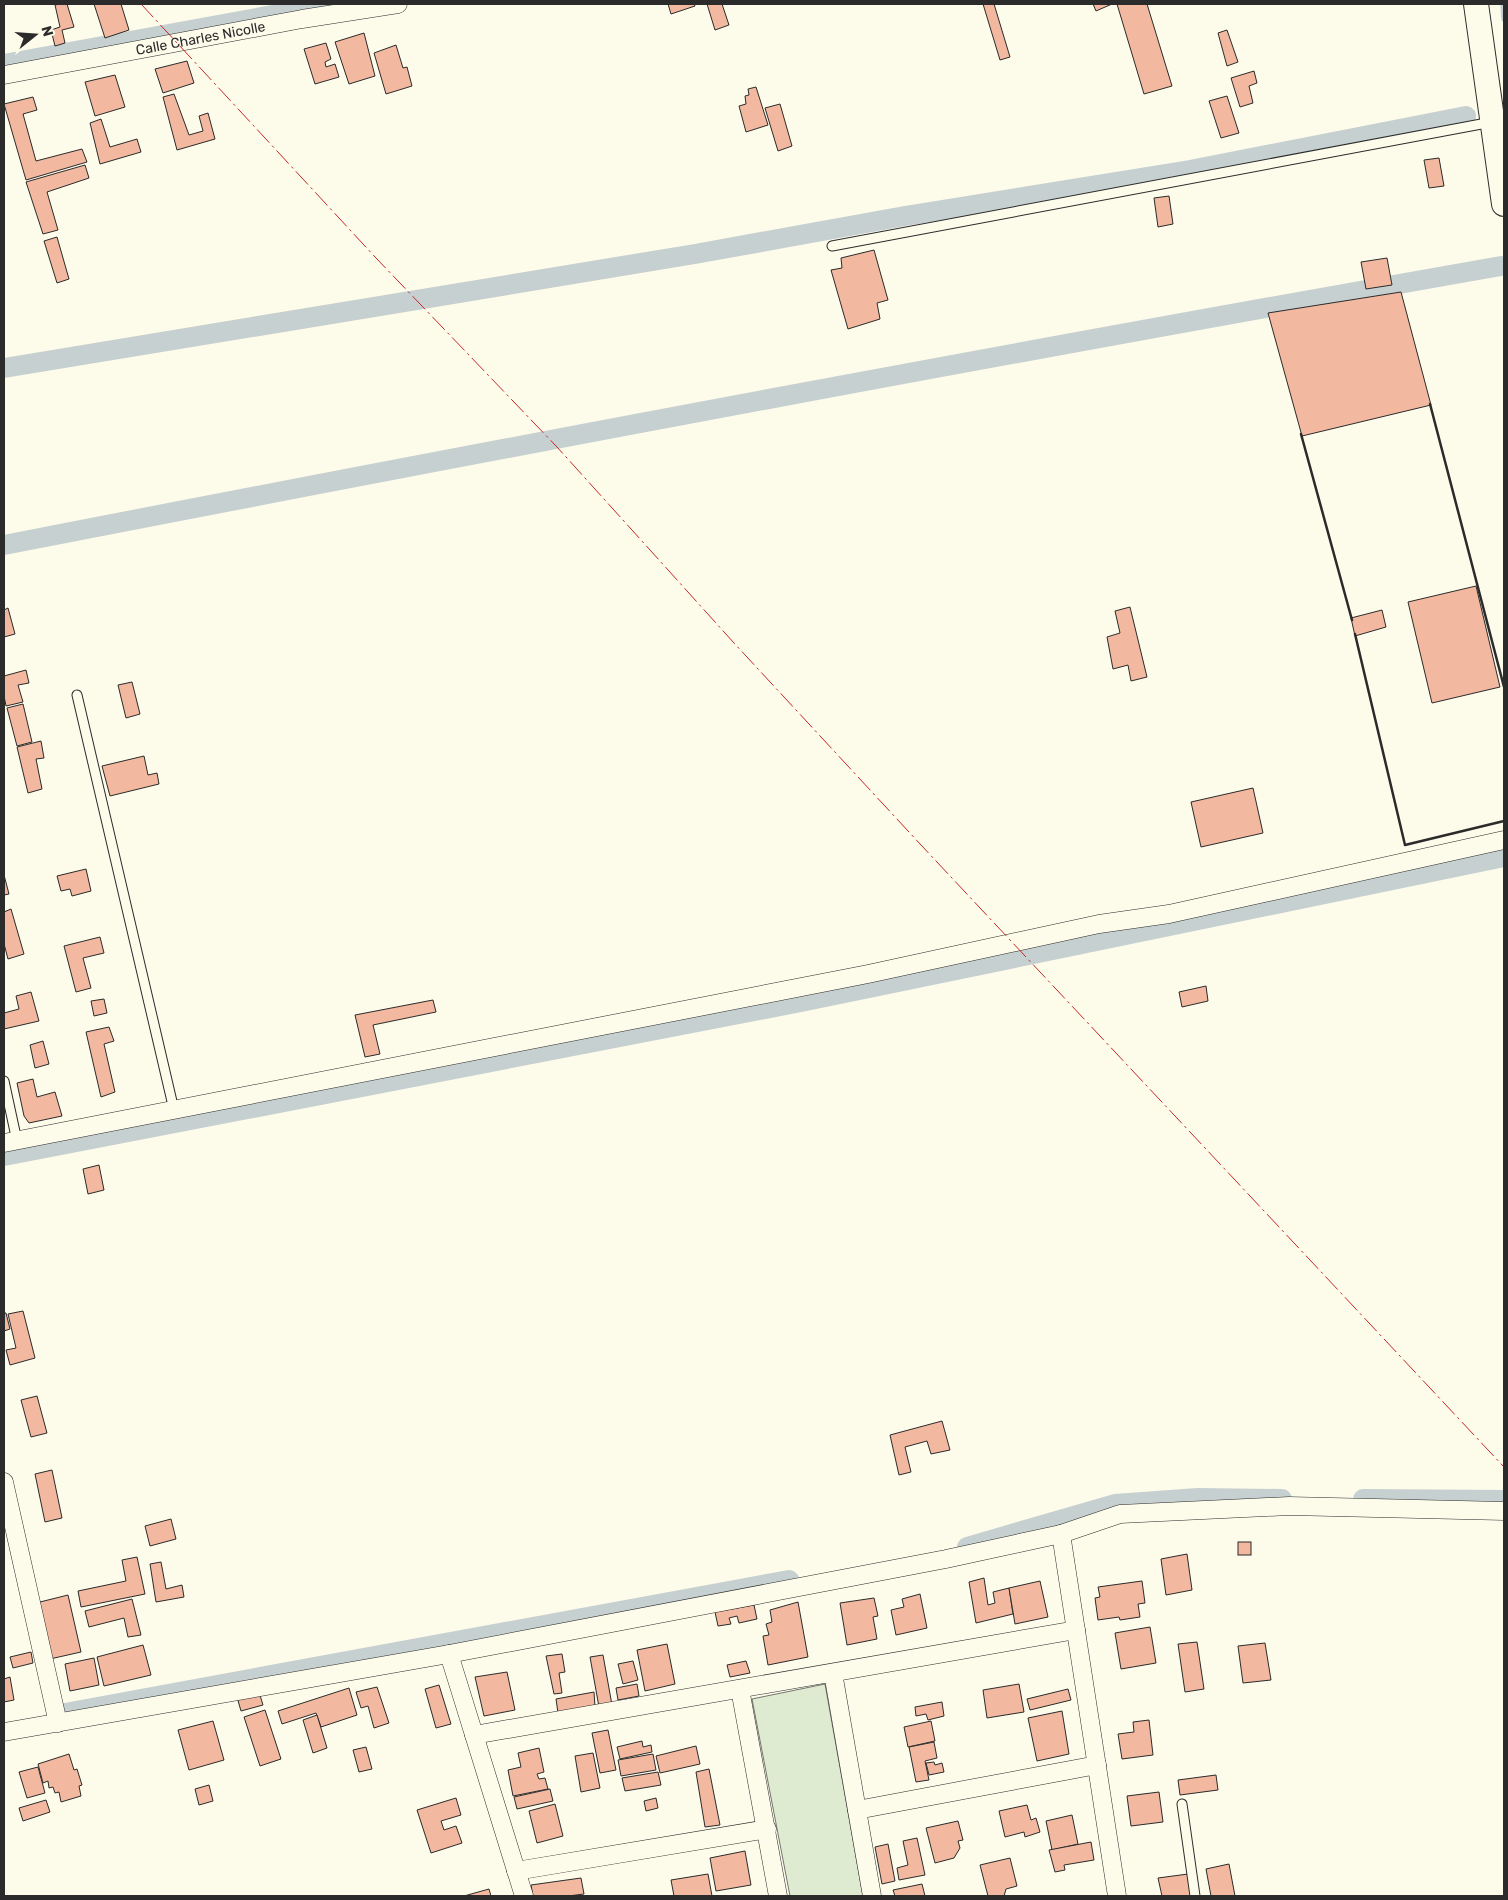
<svg xmlns="http://www.w3.org/2000/svg" width="1508" height="1900" font-family="Rubik,sans-serif">
	<rect width="100%" height="100%" fill="#fdfbea"/>
	<path fill="#deebd1" stroke="#74746e" d="M825 1684 863 1896H790L752 1699Z"/>
	<g fill="none" stroke-linecap="round" stroke-linejoin="round">
		<path stroke="#c7d0d0" stroke-width="5.5" d="M1503 4 1504 19"/>
		<g stroke="#c7d0d0" stroke-width="20">
			<path d="M4 64 333 4"/>
			<path d="M4 368 695 254 905 216 1190 170 1466 116"/>
			<path d="M4 545C502 448 1001 354 1501 266"/>
			<path d="M4 1156 801 1002 1504 857"/>
			<path d="M1363 1499 1504 1500"/>
			<path d="M967 1547 1115 1504 1198 1498 1282 1499"/>
			<path d="M65 1713 789 1580"/>
		</g>
	</g>
	<g fill="#f2b8a0" stroke="#2b2b2b">
		<path d="M60 4H67L74 27 62 30 65 43 55 46 51 30 60 27 55 5Z"/>
		<path d="M94 4H121L129 30 105 38Z"/>
		<path d="M668 4H694L695 6 671 14Z"/>
		<path d="M707 4H722L729 25 715 30Z"/>
		<path d="M983 4H994L1010 57 1000 60Z"/>
		<path d="M1093 4H1112L1096 11Z"/>
		<path d="M1117 4H1147L1172 86 1144 94Z"/>
		<path d="M1227 30 1238 62 1227 66 1218 33Z"/>
		<path d="M364 33 375 76 349 84 335 42Z"/>
		<path d="M326 43 331 59 325 62 326 67 335 64 339 77 315 84 304 49Z"/>
		<path d="M396 45 403 68 407 67 412 86 386 94 374 53Z"/>
		<path d="M187 61 194 83 163 93 155 69Z"/>
		<path d="M1254 71 1257 83 1249 86 1253 103 1240 107 1231 78Z"/>
		<path d="M115 75 125 107 95 116 85 82Z"/>
		<path d="M756 87 768 125 746 132 739 106 746 104 745 96 749 95 748 89Z"/>
		<path d="M174 94 189 135 203 131 199 116 208 113 215 139 177 150 163 97Z"/>
		<path d="M1227 96 1239 133 1221 138 1209 101Z"/>
		<path d="M33 97 37 110 23 114 36 161 82 149 87 162 26 180 4 104Z"/>
		<path d="M780 104 792 146 778 151 765 108Z"/>
		<path d="M101 119 110 147 137 139 141 152 100 164 90 123Z"/>
		<path d="M1439 158 1444 186 1429 188 1424 160Z"/>
		<path d="M85 165 89 178 47 192 58 230 43 234 26 182Z"/>
		<path d="M1169 196 1173 224 1158 227 1154 198Z"/>
		<path d="M57 237 69 279 57 283 44 241Z"/>
		<path d="M874 250 888 300 877 303 880 319 848 329 831 270 842 268 841 258Z"/>
		<path d="M1387 258 1392 285 1366 289 1361 262Z"/>
		<path d="M1401 292 1431 405 1302 436 1268 313Z"/>
		<path d="M1476 586 1500 687 1432 703 1408 602Z"/>
		<path d="M1130 607 1147 677 1131 681 1128 665 1113 669 1107 637 1120 633 1115 611Z"/>
		<path d="M8 608 15 634 4 637V610Z"/>
		<path d="M1382 610 1386 627 1355 636 1351 618Z"/>
		<path d="M26 670 29 683 18 685 23 702 6 706 4 696V676Z"/>
		<path d="M132 682 140 714 126 718 118 685Z"/>
		<path d="M23 704 32 742 17 746 7 708Z"/>
		<path d="M41 741 44 758 36 759 42 789 28 793 17 747Z"/>
		<path d="M144 756 148 775 157 773 159 784 110 796 102 766Z"/>
		<path d="M1253 788 1263 833 1201 847 1191 802Z"/>
		<path d="M86 869 91 891 72 896 70 889 61 891 57 876Z"/>
		<path d="M4 875 9 894 4 895Z"/>
		<path d="M11 909 24 954 8 959 4 944V912Z"/>
		<path d="M100 937 104 953 83 958 91 988 76 992 64 946Z"/>
		<path d="M1206 986 1208 1001 1182 1007 1179 992Z"/>
		<path d="M31 992 39 1021 4 1029V1013L19 1009 16 996Z"/>
		<path d="M104 999 107 1013 94 1016 91 1001Z"/>
		<path d="M433 1000 436 1012 373 1025 380 1054 365 1057 355 1015Z"/>
		<path d="M109 1027 114 1041 104 1044 115 1092 101 1097 86 1032Z"/>
		<path d="M43 1041 49 1064 35 1068 30 1045Z"/>
		<path d="M33 1079 37 1097 55 1092 62 1116 29 1123 24 1116 17 1083Z"/>
		<path d="M99 1165 104 1190 88 1194 83 1169Z"/>
		<path d="M23 1311 35 1358 10 1365 6 1350 16 1348 8 1314Z"/>
		<path d="M4 1313H6L10 1329 4 1331Z"/>
		<path d="M37 1396 47 1433 31 1437 21 1400Z"/>
		<path d="M942 1421 950 1450 931 1454 927 1441 905 1447 911 1472 899 1475 890 1435Z"/>
		<path d="M52 1470 62 1518 45 1522 35 1474Z"/>
		<path d="M171 1519 176 1539 150 1546 145 1526Z"/>
		<rect x="1238" y="1542" width="13" height="13"/>
		<path d="M1187 1554 1192 1590 1166 1595 1161 1559Z"/>
		<path d="M137 1557 145 1594 81 1607 78 1591 126 1581 122 1560Z"/>
		<path d="M161 1562 166 1589 182 1585 184 1597 156 1602 150 1564Z"/>
		<path d="M984 1578 988 1605 995 1603 993 1592 1009 1588 1013 1614 976 1623 969 1582Z"/>
		<path d="M1040 1581 1048 1617 1015 1624 1009 1588Z"/>
		<path d="M1142 1581 1145 1603 1138 1604 1140 1617 1120 1620 1119 1617 1098 1620 1095 1598 1100 1597 1098 1587Z"/>
		<path d="M920 1594 927 1628 896 1635 891 1610 904 1607 902 1599Z"/>
		<path d="M68 1595 81 1652 41 1661 28 1605Z"/>
		<path d="M874 1598 878 1616 873 1617 877 1639 847 1645 840 1603Z"/>
		<path d="M132 1599 141 1635 128 1637 124 1618 89 1627 85 1611Z"/>
		<path d="M798 1602 808 1657 768 1665 763 1636 769 1635 766 1624 772 1622 770 1610Z"/>
		<path d="M754 1605 757 1619 739 1623 737 1616 729 1618 731 1624 718 1626 715 1612Z"/>
		<path d="M1150 1627 1156 1663 1121 1669 1115 1633Z"/>
		<path d="M1197 1642 1204 1689 1185 1692 1178 1644Z"/>
		<path d="M1265 1643 1271 1680 1243 1683 1238 1646Z"/>
		<path d="M667 1644 675 1684 645 1691 637 1650Z"/>
		<path d="M143 1645 151 1675 104 1686 97 1657Z"/>
		<path d="M31 1652 33 1663 13 1668 10 1657Z"/>
		<path d="M562 1654 565 1672 559 1673 562 1693 554 1694 546 1656Z"/>
		<path d="M603 1655 612 1705 599 1707 590 1657Z"/>
		<path d="M94 1658 99 1685 70 1691 65 1664Z"/>
		<path d="M633 1661 638 1680 623 1684 618 1664Z"/>
		<path d="M746 1661 750 1673 730 1677 727 1665Z"/>
		<path d="M507 1672 515 1710 484 1716 475 1677Z"/>
		<path d="M10 1677 14 1700 4 1702V1679Z"/>
		<path d="M637 1684 639 1696 618 1700 616 1688Z"/>
		<path d="M1019 1684 1024 1712 987 1718 983 1690Z"/>
		<path d="M439 1685 451 1724 436 1728 425 1689Z"/>
		<path d="M377 1687 389 1723 374 1728 368 1706 361 1708 356 1692Z"/>
		<path d="M349 1688 357 1715 321 1727 316 1713 282 1724 278 1711Z"/>
		<path d="M1068 1689 1071 1700 1030 1710 1027 1699Z"/>
		<path d="M259 1692 263 1705 241 1711 237 1697Z"/>
		<path d="M594 1692 595 1707 558 1713 556 1699Z"/>
		<path d="M942 1702 944 1716 928 1720 926 1714 916 1716 915 1707Z"/>
		<path d="M265 1710 281 1759 260 1766 244 1717Z"/>
		<path d="M1062 1711 1069 1754 1037 1761 1028 1718Z"/>
		<path d="M317 1715 327 1748 313 1753 303 1720Z"/>
		<path d="M1149 1720 1153 1755 1122 1759 1118 1734 1134 1732 1133 1722Z"/>
		<path d="M213 1721 224 1760 189 1770 178 1730Z"/>
		<path d="M931 1721 935 1741 908 1747 904 1727Z"/>
		<path d="M608 1730 616 1770 600 1773 592 1733Z"/>
		<path d="M642 1741 643 1747 651 1745 652 1752 620 1759 617 1747Z"/>
		<path d="M934 1742 937 1758 925 1761 929 1780 916 1782 909 1747Z"/>
		<path d="M696 1746 700 1764 660 1773 656 1756Z"/>
		<path d="M366 1747 372 1769 359 1772 353 1750Z"/>
		<path d="M539 1748 544 1772 537 1774 539 1779 545 1778 548 1789 513 1796 508 1770 521 1767 518 1753Z"/>
		<path d="M593 1753 600 1788 581 1792 575 1756Z"/>
		<path d="M69 1754 74 1770 77 1769 82 1785 79 1786 81 1796 61 1802 59 1792 55 1793 53 1787 49 1788 48 1781 43 1783 38 1764Z"/>
		<path d="M653 1754 656 1770 621 1776 618 1760Z"/>
		<path d="M934 1762 935 1765 942 1763 944 1772 929 1775 926 1763Z"/>
		<path d="M38 1767 45 1793 27 1798 19 1772Z"/>
		<path d="M709 1769 720 1825 705 1827 696 1772Z"/>
		<path d="M658 1772 661 1785 625 1791 622 1778Z"/>
		<path d="M1216 1775 1218 1790 1180 1795 1178 1780Z"/>
		<path d="M209 1785 213 1801 199 1805 195 1789Z"/>
		<path d="M550 1789 553 1801 517 1809 514 1797Z"/>
		<path d="M1159 1792 1163 1822 1131 1826 1127 1796Z"/>
		<path d="M456 1798 461 1815 441 1821 444 1830 456 1826 462 1843 431 1853 417 1810Z"/>
		<path d="M656 1798 658 1808 646 1811 644 1801Z"/>
		<path d="M46 1800 50 1812 23 1821 19 1808Z"/>
		<path d="M555 1804 563 1836 537 1843 529 1811Z"/>
		<path d="M1027 1805 1031 1820 1036 1818 1040 1832 1025 1837 1024 1832 1005 1837 999 1811Z"/>
		<path d="M1072 1815 1078 1844 1052 1850 1046 1821Z"/>
		<path d="M958 1821 963 1840 958 1841 960 1848 954 1858 935 1863 926 1828Z"/>
		<path d="M917 1838 925 1875 899 1880 897 1868 908 1865 903 1841Z"/>
		<path d="M1091 1842 1094 1860 1064 1865 1065 1870 1055 1872 1049 1850Z"/>
		<path d="M888 1844 895 1881 882 1884 875 1847Z"/>
		<path d="M745 1851 751 1885 716 1891 710 1858Z"/>
		<path d="M1010 1858 1017 1886 1006 1889 1004 1896H988L980 1865Z"/>
		<path d="M1229 1864 1235 1896H1211L1206 1869Z"/>
		<path d="M708 1874 712 1896H674L671 1880Z"/>
		<path d="M1188 1874 1191 1896H1162L1158 1878Z"/>
		<path d="M581 1878 584 1894 568 1896H533L531 1885Z"/>
		<path d="M922 1884 925 1896H930H895L893 1890Z"/>
		<path d="M489 1889 491 1896H464Z"/>
	</g>
	<g fill="none" stroke-linecap="round" stroke-linejoin="round">
		<defs>
			<g id="lane">
				<path d="M832 246 1492 122"/>
				<path d="M77 695 174 1110"/>
				<path d="M4 1081 17 1141"/>
				<path d="M1182 1804 1195 1896"/>
			</g>
			<g id="street">
				<path id="s1" d="M4 75 302 19 398 4"/>
				<path d="M4 1143 868 974 1099 924 1169 914 1504 840"/>
				<path d="M4 1482 58 1723"/>
				<path d="M1061 1534 1117 1896"/>
				<path d="M449 1654 524 1896"/>
				<path d="M833 1673 872 1896"/>
				<path d="M740 1689 778 1896"/>
				<path d="M4 1732 449 1654 946 1559 1061 1534 1120 1514 1289 1506 1504 1511"/>
				<path d="M474 1735 1076 1630"/>
				<path d="M857 1810 1097 1765"/>
				<path d="M516 1871 767 1829"/>
			</g>
			<path id="secondary" d="M1476 4 1504 204"/>
		</defs>
		<use href="#lane" stroke="#2b2b2b" stroke-width="11"/>
		<use href="#street" stroke="#2b2b2b" stroke-width="19"/>
		<use href="#secondary" stroke="#2b2b2b" stroke-width="26"/>
		<use href="#lane" stroke="#fdfbea" stroke-width="9"/>
		<use href="#street" stroke="#fdfbea" stroke-width="18"/>
		<use href="#secondary" stroke="#fdfbea" stroke-width="24"/>
		<g stroke="#2b2b2b" stroke-width="2.5">
			<path d="M1430 404 1504 687"/>
			<path d="M1301 434 1352 620"/>
			<path d="M1355 634 1405 845 1504 821"/>
		</g>
		<path stroke="#c62828" stroke-width="1" stroke-dasharray="18 4 2.5 4" stroke-linecap="butt" d="M141 4 376 258 557 447 734 643 921 845 1504 1467"/>
	</g>
	<g text-anchor="middle" stroke-width="4" stroke-linejoin="round" paint-order="stroke">
		<g font-size="14" fill="#2b2b2b" stroke="#fdfbea">
			<text dy="5" stroke="none"><textPath href="#s1" startOffset="200">Calle Charles Nicolle</textPath></text>
		</g>
	</g>
	<rect width="1508" height="1900" fill="none" stroke="#2b2b2b" stroke-width="10"/>
	<g transform="translate(35 35) rotate(73)" stroke="#fdfbea" stroke-width="4" paint-order="stroke">
	<path d="M0-4L9 19L0 12L-9 19Z" fill="#2b2b2b"/>
	<text y="-8" font-size="14" font-weight="bold" text-anchor="middle" fill="#2b2b2b">N</text>
	</g>
</svg>
